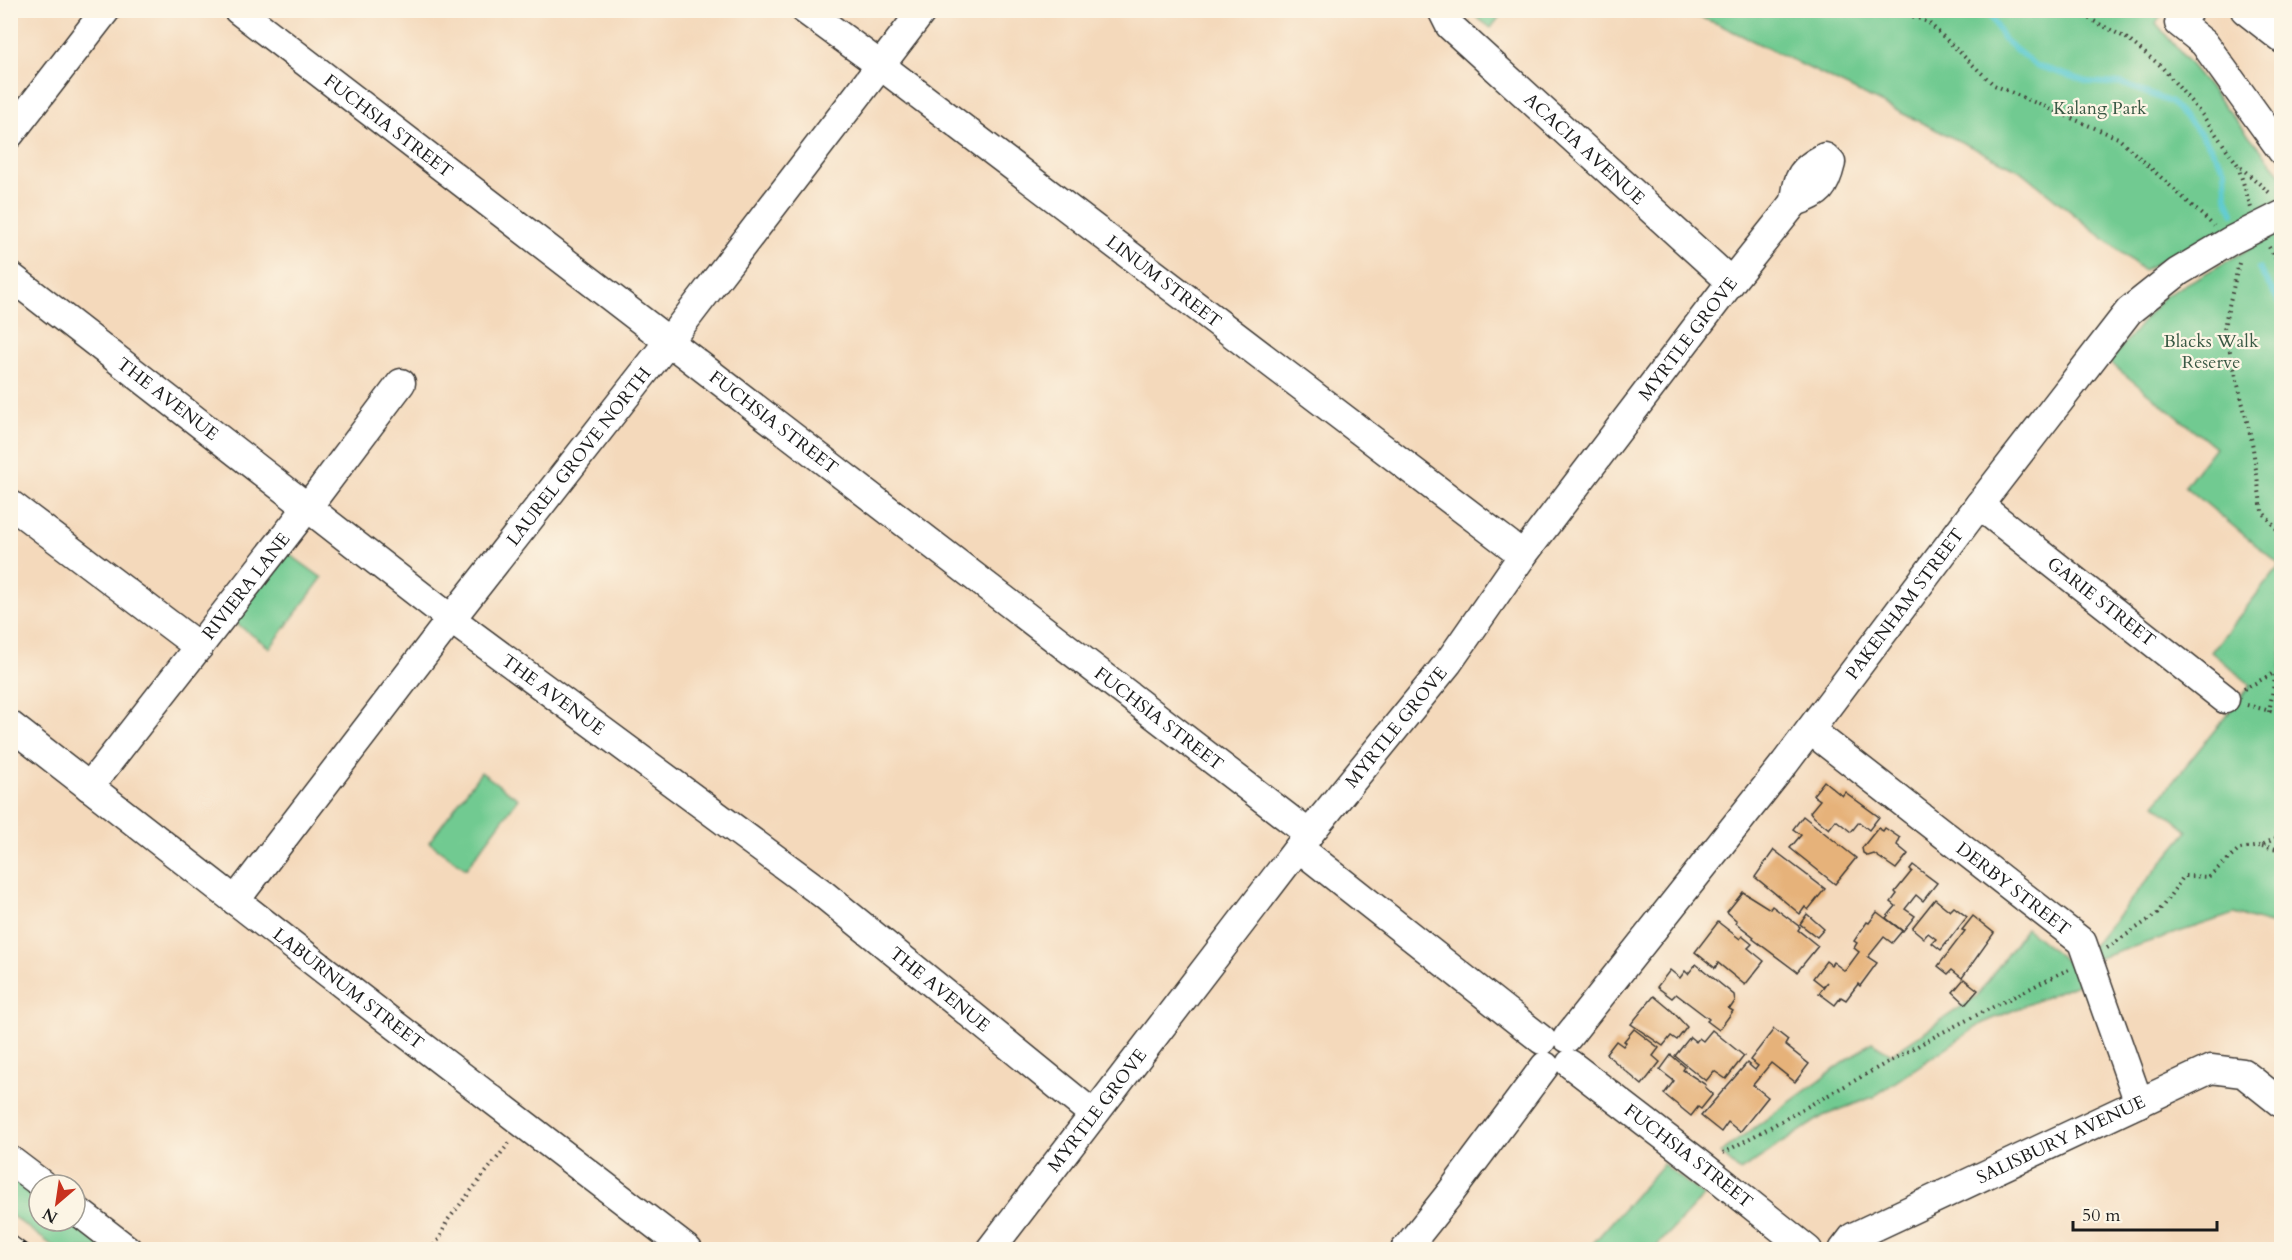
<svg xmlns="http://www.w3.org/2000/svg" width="2292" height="1260" font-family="Cardo,serif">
	<rect width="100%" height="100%" fill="#fcf5e5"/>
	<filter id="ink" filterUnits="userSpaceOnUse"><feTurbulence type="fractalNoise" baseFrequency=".0167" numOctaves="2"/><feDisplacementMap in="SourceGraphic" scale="12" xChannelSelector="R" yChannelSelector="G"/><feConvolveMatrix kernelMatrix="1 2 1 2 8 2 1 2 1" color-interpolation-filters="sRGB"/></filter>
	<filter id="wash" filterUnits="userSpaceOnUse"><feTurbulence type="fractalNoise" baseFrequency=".008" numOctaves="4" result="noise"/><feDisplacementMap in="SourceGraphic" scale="24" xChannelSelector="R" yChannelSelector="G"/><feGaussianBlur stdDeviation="1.35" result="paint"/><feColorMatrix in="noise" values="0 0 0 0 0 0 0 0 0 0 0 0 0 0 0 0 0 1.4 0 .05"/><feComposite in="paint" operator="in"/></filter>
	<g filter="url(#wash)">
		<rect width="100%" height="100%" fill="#f4d9bb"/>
		<g fill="#71ca91" stroke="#467356" stroke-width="1.5">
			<path d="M1468 11H1504L1491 28Z"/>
			<path d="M1682 11H2166L2156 23 2281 174V202L2143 270 2019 170 1718 24Z"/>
			<path d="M2281 231V927L2234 914 2090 961 2087 953 2188 831 2155 804 2251 685 2211 652 2280 565 2185 486 2215 447 2109 362 2163 297Z"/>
			<path d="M285 551 322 578 270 648 233 621Z"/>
			<path d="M481 772 518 799 466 869 429 842Z"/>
			<path d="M2026 928 2072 966 2079 983 1983 1023 1873 1097 1823 1116 1740 1171 1720 1153 1872 1042 1891 1054 1977 996Z"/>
			<path d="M1663 1164 1704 1196 1654 1249H1588Z"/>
			<path d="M10 1173 39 1194V1221H74L112 1249H57L11 1215Z"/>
		</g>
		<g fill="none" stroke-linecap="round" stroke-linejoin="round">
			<g stroke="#5ccad0" stroke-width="6">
				<path d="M1984 10 1990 14 2004 40 2035 65 2088 82 2123 84 2170 102 2202 135 2225 169 2226 195 2233 213"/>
				<path d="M2259 269 2282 306"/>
			</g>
		</g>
		<g id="blocks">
			<g fill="#e6b27a">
				<path d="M1824 781 1842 796 1845 792 1879 817 1869 830 1859 822 1851 832 1836 820 1829 829 1814 817 1810 812 1820 800 1813 795Z"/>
				<path d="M1803 816 1856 858 1835 884 1790 848 1801 835 1793 829Z"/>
				<path d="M1878 828 1883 831 1885 828 1900 838 1897 845 1908 854 1896 869 1874 854 1868 856 1863 853 1862 848Z"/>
				<path d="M1774 850 1825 889 1808 910 1805 907 1800 914 1755 877Z"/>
				<path d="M1913 865 1937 883 1923 901 1916 895 1905 909 1915 916 1903 931 1886 918 1896 906 1891 902 1897 894 1895 892 1912 871 1910 869Z"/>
				<path d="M1743 892 1770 909 1772 906 1800 927 1798 930 1818 946 1797 972 1753 939 1754 937 1736 923 1737 921 1727 912Z"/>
				<path d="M1935 899 1950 911 1954 907 1967 917 1941 950 1932 943 1936 939 1928 933 1924 938 1912 928Z"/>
				<path d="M1877 912 1902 931 1892 943 1884 937 1868 957 1877 963 1860 986 1858 984 1846 1000 1841 997 1835 1005 1819 993 1827 982 1823 986 1813 978 1826 961 1831 965 1833 962 1845 971 1859 952 1854 948 1857 943 1854 941 1867 922 1869 923Z"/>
				<path d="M1807 914 1824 929 1817 937 1800 924Z"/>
				<path d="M1973 916 1994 933 1962 978 1952 970 1948 974 1938 966 1965 931 1962 930Z"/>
				<path d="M1718 922 1740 939 1742 936 1752 944 1748 948 1764 961 1745 985 1718 963 1715 968 1695 952Z"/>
				<path d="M1696 964 1734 995 1735 1001 1731 1007 1728 1008 1733 1011 1719 1030 1707 1021 1709 1019 1676 994 1672 998 1657 987 1670 970 1680 978 1685 971 1688 974Z"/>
				<path d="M1964 979 1978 990 1966 1004 1953 992Z"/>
				<path d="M1654 996 1672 1011 1687 1027 1677 1040 1671 1036 1663 1046 1631 1024Z"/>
				<path d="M1634 1029 1659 1048 1653 1056 1660 1062 1642 1085 1606 1054 1616 1041 1623 1046 1626 1042 1624 1041Z"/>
				<path d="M1774 1029 1788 1040 1785 1045 1809 1064 1795 1082 1771 1063 1753 1085 1768 1097 1740 1132 1728 1122 1721 1132 1701 1116 1747 1063 1755 1070 1758 1066 1750 1060Z"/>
				<path d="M1712 1030 1744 1056 1726 1079 1714 1071 1706 1081 1675 1056 1690 1037 1696 1042 1699 1038 1703 1041Z"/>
				<path d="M1671 1055 1685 1067 1683 1070 1706 1085 1705 1087 1713 1094 1701 1109 1698 1107 1691 1116 1664 1094 1674 1081 1660 1070Z"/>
			</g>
		</g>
	</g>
	<g filter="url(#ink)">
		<use href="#blocks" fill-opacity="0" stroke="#3c3834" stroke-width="1.5"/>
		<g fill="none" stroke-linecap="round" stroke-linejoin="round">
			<defs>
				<g id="minor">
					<path id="s1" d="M238 10 1309 834"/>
					<path id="s2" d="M805 10 880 65 1523 555"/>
					<path id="s3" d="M1442 10 1450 26 1731 282"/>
					<path d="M2189 10 2179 23 2204 43 2282 151"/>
					<path d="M2245 10 2282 39"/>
					<path d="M10 134 106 10"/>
					<path d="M1825 157 1831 163C1825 188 1820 194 1795 202 1798 175 1801 170 1825 157Z"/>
					<path id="s4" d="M10 276 451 619 823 894 1093 1114"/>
					<path d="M10 504 199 647"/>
					<path id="s5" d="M1979 505 2225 699"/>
					<path id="s6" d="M10 725 395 1025 688 1250"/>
					<path id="s7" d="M1810 730 2082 942 2139 1103"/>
					<path id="s8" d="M89 787 307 508 401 383"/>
					<path d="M1299 848 1542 1040"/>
					<path id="s9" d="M235 901 451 619 669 341 923 10"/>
					<path id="s10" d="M1567 1038 1785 763 1979 505 2129 311 2178 272 2230 241 2282 215"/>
					<path id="s11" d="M1570 1064 1704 1167 1808 1250"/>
					<path d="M10 1160 43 1185"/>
					<path d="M75 1209 128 1250"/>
					<path id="s12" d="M990 1250 1309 834 1448 663 1523 555 1731 282 1795 202"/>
					<path d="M1405 1250 1448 1196 1545 1066"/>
					<path id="s13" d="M1843 1250 1853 1237 2211 1069 2243 1073 2282 1104"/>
				</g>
			</defs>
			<use href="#minor" stroke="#3c3834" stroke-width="31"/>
			<g stroke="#3c3834" stroke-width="4" stroke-dasharray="1.5 4.5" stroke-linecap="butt">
				<path d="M1896 10 1928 22 1994 85 2118 138 2214 226"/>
				<path d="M2073 10 2126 38 2161 66 2203 116 2238 165 2272 195"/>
				<path d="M2238 166 2251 208"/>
				<path d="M2269 247 2282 269"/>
				<path d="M2239 263 2224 327 2252 442 2262 511 2282 536"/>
				<path d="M2244 689 2276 672"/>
				<path d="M2247 705 2282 714"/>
				<path d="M2269 712 2276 672 2282 662"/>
				<path d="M2262 846 2282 850"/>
				<path d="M2107 948 2157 914 2184 876 2208 877 2240 849 2260 846 2282 835"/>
				<path d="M1723 1153 1941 1033 2069 969"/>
				<path d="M430 1250 440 1238 447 1221 510 1142"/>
			</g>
			<use href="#minor" stroke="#fff" stroke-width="28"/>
			<defs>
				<path id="rail" d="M10 1236 29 1250"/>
			</defs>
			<use href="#rail" stroke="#1c1c1c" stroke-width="7"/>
			<use href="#rail" stroke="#fcf5e5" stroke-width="4.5" stroke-dasharray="14" stroke-linecap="butt"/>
		</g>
	</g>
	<g text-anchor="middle" stroke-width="4.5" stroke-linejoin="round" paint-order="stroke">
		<g font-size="18" fill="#3a5945" stroke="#fcf5e5">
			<text x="2100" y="114">Kalang Park</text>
			<text x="2211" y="347">Blacks Walk<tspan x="2211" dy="21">Reserve</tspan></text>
		</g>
		<g font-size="18" fill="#1c1c1c" stroke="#fcf5e5">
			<text dy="6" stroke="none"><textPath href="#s1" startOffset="190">FUCHSIA STREET</textPath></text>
			<text dy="6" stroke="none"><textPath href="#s3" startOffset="200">ACACIA AVENUE</textPath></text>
			<text dy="6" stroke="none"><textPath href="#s2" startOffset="450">LINUM STREET</textPath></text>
			<text dy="6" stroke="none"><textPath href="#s12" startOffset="1148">MYRTLE GROVE</textPath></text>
			<text dy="6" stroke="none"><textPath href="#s4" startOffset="200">THE AVENUE</textPath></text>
			<text dy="6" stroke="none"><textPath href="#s1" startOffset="676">FUCHSIA STREET</textPath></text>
			<text dy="6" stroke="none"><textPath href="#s9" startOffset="562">LAUREL GROVE NORTH</textPath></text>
			<text dy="6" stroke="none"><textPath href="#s8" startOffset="255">RIVIERA LANE</textPath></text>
			<text dy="6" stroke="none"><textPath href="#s5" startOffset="156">GARIE STREET</textPath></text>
			<text dy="6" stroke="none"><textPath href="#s10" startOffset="550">PAKENHAM STREET</textPath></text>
			<text dy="6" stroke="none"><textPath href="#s4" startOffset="686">THE AVENUE</textPath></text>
			<text dy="6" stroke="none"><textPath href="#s1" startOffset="1162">FUCHSIA STREET</textPath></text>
			<text dy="6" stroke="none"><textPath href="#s12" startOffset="662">MYRTLE GROVE</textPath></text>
			<text dy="6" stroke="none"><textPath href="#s7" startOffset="258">DERBY STREET</textPath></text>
			<text dy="6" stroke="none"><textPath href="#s6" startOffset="429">LABURNUM STREET</textPath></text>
			<text dy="6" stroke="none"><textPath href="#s4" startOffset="1172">THE AVENUE</textPath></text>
			<text dy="6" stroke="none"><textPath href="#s12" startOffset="176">MYRTLE GROVE</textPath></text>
			<text dy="6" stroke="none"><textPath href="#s13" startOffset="246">SALISBURY AVENUE</textPath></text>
			<text dy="6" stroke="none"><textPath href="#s11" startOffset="150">FUCHSIA STREET</textPath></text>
		</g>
	</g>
	<rect width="2292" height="1260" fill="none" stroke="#fcf5e5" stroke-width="36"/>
	<g transform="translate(57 1203) rotate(209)"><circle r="28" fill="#fcf5e5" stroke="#a29e95" stroke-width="1.5"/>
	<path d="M0-4.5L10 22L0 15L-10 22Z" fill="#c8321e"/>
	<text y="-9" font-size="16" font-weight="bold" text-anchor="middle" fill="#1c1c1c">N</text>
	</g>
	<path d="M2073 1221v9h144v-9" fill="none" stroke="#1c1c1c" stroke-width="3"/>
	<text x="2082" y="1221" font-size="18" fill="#1c1c1c" stroke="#fcf5e5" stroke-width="4.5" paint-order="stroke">50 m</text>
</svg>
